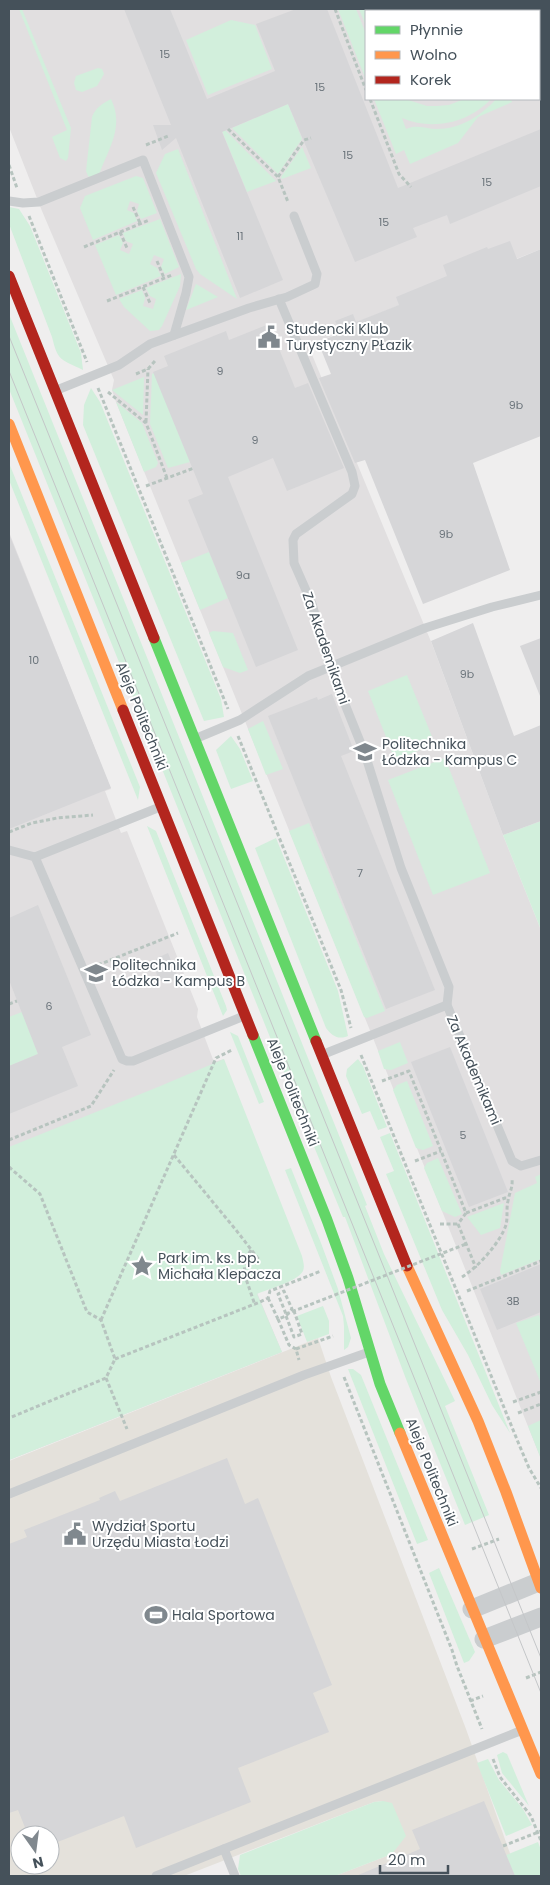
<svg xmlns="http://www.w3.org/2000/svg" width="550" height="1885" font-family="Poppins,sans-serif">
	<rect width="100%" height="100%" fill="#efeeee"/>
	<path fill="#e4e1db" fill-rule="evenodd" d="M318 1338 331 1377 466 1729 518 1876H335L392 1854 383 1801 374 1802 184 1876H9V1461ZM20 1835H50V1865H20Z"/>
	<g fill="#e1dfe0">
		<path d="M9 9H510L511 11H366V99H539V80L541 86V249L340 329 341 333 308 345 432 644 503 835 541 930V1459L369 1028 116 402 112 390 114 380 42 211 9 127Z"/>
		<path d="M9 532 111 789 105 791 121 833 127 831 198 1009 197 1017 214 1062 224 1059 250 1276 282 1352 9 1460Z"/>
	</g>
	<g fill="#d2efdc">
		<path d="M19 9H22L71 128 68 158 66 161 60 158 52 137 67 130Z"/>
		<path d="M338 9H356L366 34V80Z"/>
		<path d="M359 9H474L475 11H366V26Z"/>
		<path d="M231 20 255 25 272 69 208 95 186 40Z"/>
		<path d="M98 68 102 69 104 74 97 86 82 92 76 90 74 83 76 76Z"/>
		<path d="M111 99C124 126 110 146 100 172L97 176 92 178 88 176 86 171 92 117C96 107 102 104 111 99Z"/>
		<path d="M374 99H405L427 106H437L449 105 464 99H491C469 123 432 131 402 118L406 129C417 124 425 129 437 129 460 129 481 116 496 99H511L512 102 478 117 458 143 410 164 404 150 396 154Z"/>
		<path d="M288 104 302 139 278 174 232 128Z"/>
		<path d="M225 130 276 181 247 192 222 131Z"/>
		<path d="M302 147 311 168 282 179 281 177Z"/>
		<path d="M178 149 237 299 200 274 196 269 156 173 165 154Z"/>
		<path d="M136 176 143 178 157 213 141 219 137 211 139 204 130 201 127 210 134 213 137 221 93 240 80 208 85 196Z"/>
		<path d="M9 207 19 209 30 226 81 353 83 370C61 359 58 362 52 337L9 224Z"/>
		<path d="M160 219 179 267 165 274 161 267 164 259 154 255 150 264 157 268 161 276 116 295 95 245 119 235 123 243 120 250 129 254 133 244 126 241 123 233Z"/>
		<path d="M181 274 180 286 162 326 159 330 150 331 124 307 119 299 142 290 145 298 143 306 153 309 156 299 150 296 146 288Z"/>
		<path d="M196 284 218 297 186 310Z"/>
		<path d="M9 314 367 1205 365 1206 384 1254 455 1401 445 1406 489 1515 465 1525 406 1379 345 1217H343L315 1149 9 389Z"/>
		<path d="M154 373 190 462 168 468 150 424 152 374Z"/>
		<path d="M144 377 143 415 112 390Z"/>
		<path d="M91 388 100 402 221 699 224 717 204 721 83 425 84 405Z"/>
		<path d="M116 402 142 423 158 463 156 467 144 472Z"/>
		<path d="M9 463 140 787 138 800 9 480Z"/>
		<path d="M209 552 228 598 200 610 181 563Z"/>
		<path d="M213 631 233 633 248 670 240 673 223 667 209 633Z"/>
		<path d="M407 675 435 744 395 760 368 691Z"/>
		<path d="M263 721 283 769 266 775 248 729Z"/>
		<path d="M231 736 240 749 253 781 231 789 216 750Z"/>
		<path d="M445 758 490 873 433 895 388 780Z"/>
		<path d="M541 821V930L503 835Z"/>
		<path d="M309 823 385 1011 367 1018 364 1017 289 831Z"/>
		<path d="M147 826 156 831 226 1006 227 1010 223 1016Z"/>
		<path d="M276 838 338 991 348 1036C338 1040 332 1036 326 1028L255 848Z"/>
		<path d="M22 1012 38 1054 9 1066V1017Z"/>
		<path d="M230 1032 238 1036 264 1102 259 1104Z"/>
		<path d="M400 1042 408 1063 391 1070 384 1069 378 1051Z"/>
		<path d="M224 1059 302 1256C303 1261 305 1266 303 1271 297 1282 268 1289 257 1294L282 1352 9 1460V1147L158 1087Z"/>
		<path d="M358 1059 363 1066 387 1127 378 1130 370 1111 362 1114 346 1076 347 1069Z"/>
		<path d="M407 1081 433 1146 423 1150 416 1148 393 1090 397 1085Z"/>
		<path d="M390 1133 510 1433 492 1405 468 1355 442 1310 386 1174 394 1171 380 1137Z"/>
		<path d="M438 1158 462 1214 455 1217 442 1211 424 1168 427 1163Z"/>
		<path d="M291 1168 321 1243 338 1289 351 1338 348 1347 344 1350V1326L343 1316 285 1170Z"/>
		<path d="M541 1174V1259L501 1275 500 1271 515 1193 537 1183 535 1177Z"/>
		<path d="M504 1203 500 1228 481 1235 467 1217Z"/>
		<path d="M323 1306 329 1321V1334L307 1342 297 1316Z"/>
		<path d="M539 1315 541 1321V1381H540L516 1323Z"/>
		<path d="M348 1369H353L361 1375 428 1540 417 1544Z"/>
		<path d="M541 1420V1459L528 1426Z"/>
		<path d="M439 1568 475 1652 469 1661 464 1663 429 1573Z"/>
		<path d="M503 1752 507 1754 529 1806 502 1773 497 1755Z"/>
		<path d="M488 1759 499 1780 523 1809 532 1825 506 1836 477 1763Z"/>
		<path d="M383 1801 392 1803 406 1836 392 1854 335 1876H241L238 1869 240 1855 374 1802Z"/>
		<path d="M538 1842 541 1850V1876H515L506 1855Z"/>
	</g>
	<g fill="#d6d6d8">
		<path d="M124 9H170L207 99 275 71 256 24 296 9H327L398 188 541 129V186L450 224 447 215 413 228 417 237 355 262 288 104 222 132 283 280 240 298 176 138 162 150 153 125H171Z"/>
		<path d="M510 241 517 259 541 249V436L473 463 510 570 423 604 365 460 355 463 319 378 331 374 318 342 341 333 335 321 353 314 356 322 399 305 396 297 447 276 443 265 487 247 488 249Z"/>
		<path d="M269 324 295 388 308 383 344 468 287 491 273 458 228 477 298 650 256 667 188 500 203 494 153 372 168 366 164 356 226 331 229 340Z"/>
		<path d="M9 534 111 788 9 829Z"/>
		<path d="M473 623 514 736 541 725V821L503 835 431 641Z"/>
		<path d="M541 638V696H540L520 646Z"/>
		<path d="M332 694 354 751 341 756 435 990 386 1009 268 716 317 697 318 700Z"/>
		<path d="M38 905 91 1035 62 1047 78 1086 9 1114V1066L38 1054 9 980V918Z"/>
		<path d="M168 953 178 978 167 983 159 980 153 965 157 958Z"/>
		<path d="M450 1047 508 1192 469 1207 411 1062Z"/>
		<path d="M541 1264V1312L497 1330 480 1289Z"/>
		<path d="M227 1458 245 1504 258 1498 332 1685 313 1693 329 1732 238 1768 251 1802 136 1848 124 1816 50 1845V1835H28L18 1810 9 1813V1544L27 1537 24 1530 100 1500 99 1498 115 1491 120 1501Z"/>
		<path d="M484 1801 515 1876H356L420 1849 412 1830Z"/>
	</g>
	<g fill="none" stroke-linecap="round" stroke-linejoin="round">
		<g stroke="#b7c4bf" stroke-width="3" stroke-dasharray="4 2.5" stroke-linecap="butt">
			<path d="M335 9 366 90"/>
			<path d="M370 99 399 174 411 187"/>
			<path d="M228 129 278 177 288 202"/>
			<path d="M146 145 168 136"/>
			<path d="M9 165 17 188"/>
			<path d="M278 177 304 140 311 138"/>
			<path d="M133 207 140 223"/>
			<path d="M29 216 87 362"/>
			<path d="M120 232 127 248"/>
			<path d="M84 247 149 220"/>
			<path d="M157 261 164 278"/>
			<path d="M143 287 150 303"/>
			<path d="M107 301 172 275"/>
			<path d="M136 374 148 369 155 361"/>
			<path d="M98 388 228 709"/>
			<path d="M108 392 146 423 167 478"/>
			<path d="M146 422 148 369"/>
			<path d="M146 486 194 468"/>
			<path d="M238 736 341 990 351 1028"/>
			<path d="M9 832 32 823 57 818 93 815"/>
			<path d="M98 965 178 933"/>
			<path d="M9 1004 17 1001"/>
			<path d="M361 1055 518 1442 529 1468 541 1488"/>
			<path d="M382 1081 409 1071 466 1213 458 1224"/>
			<path d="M9 1140 91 1106 114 1070"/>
			<path d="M174 1155 236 1230 260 1261"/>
			<path d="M415 1161 441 1151"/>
			<path d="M9 1167 40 1194 87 1312 101 1320 115 1359 106 1378 9 1418"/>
			<path d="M466 1213 505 1198H508"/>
			<path d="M440 1224H458"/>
			<path d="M458 1224 476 1268"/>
			<path d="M251 1250 244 1261 245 1276 255 1305"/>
			<path d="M462 1277C478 1267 500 1243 506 1225 508 1217 506 1209 508 1201 509 1193 513 1188 512 1179"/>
			<path d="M467 1291 541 1261"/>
			<path d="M268 1298 278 1319 286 1316 292 1309 284 1291 278 1294 286 1314"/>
			<path d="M286 1316 294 1337 302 1334 294 1311"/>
			<path d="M278 1319 289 1345 296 1349 299 1360"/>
			<path d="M101 1320 216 1058 232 1050"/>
			<path d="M296 1349 333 1336"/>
			<path d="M115 1359 260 1302 268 1298 270 1291 321 1271"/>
			<path d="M344 1377 452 1650 457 1666 482 1729"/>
			<path d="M106 1378 127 1429"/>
			<path d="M513 1402 541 1392"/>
			<path d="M518 1413 541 1404"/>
			<path d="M472 1549 499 1539"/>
			<path d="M526 1678 541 1672"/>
			<path d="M470 1701 483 1696"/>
			<path d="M493 1759 500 1777 531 1816 541 1841"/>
			<path d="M503 1846 541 1831"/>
		</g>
		<g stroke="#cacdcf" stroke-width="9">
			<path d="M9 201 23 203 39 202 143 160 189 277 186 293 174 335"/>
			<path d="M279 299 352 472 355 486 352 494 296 534 293 540 294 563 312 604 330 667 365 754 401 868 449 987 447 1005 512 1161 521 1166 541 1160"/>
			<path d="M57 390 119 365 150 344 249 308 287 297 315 284 317 274 294 216"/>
			<path d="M197 738 240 720 308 676 330 667 425 628 492 607 541 595"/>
			<path d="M9 850 35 857 160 807"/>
			<path d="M35 857 122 1059 127 1061H133L244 1016"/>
			<path d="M324 1054 447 1005"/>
			<path d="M9 1494 304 1375 369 1352"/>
			<path d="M224 1849 235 1876"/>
			<path d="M156 1876 520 1731"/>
		</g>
		<g stroke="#cacdcf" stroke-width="19">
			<path d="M472 1609 541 1581"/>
			<path d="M484 1639 541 1617"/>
		</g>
		<g stroke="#63d668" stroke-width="11">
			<path d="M154 638 316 1041"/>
			<path d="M253 1035 327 1220 348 1278 380 1384 400 1433"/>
		</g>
		<g stroke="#ff974d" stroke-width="11">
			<path d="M9 424 123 710"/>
			<path d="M407 1266 478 1421 506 1492 541 1588"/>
			<path d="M400 1433 541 1774"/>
		</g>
		<g stroke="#b3261e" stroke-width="11">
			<path d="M9 276 154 638"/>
			<path d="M123 710 253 1035"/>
			<path d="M316 1041 407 1266"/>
		</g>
		<g stroke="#c4c6c8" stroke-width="1">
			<path d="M9 336 541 1658"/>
			<path d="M9 371 541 1693"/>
		</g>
		<path stroke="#b7c4bf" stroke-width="3" stroke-dasharray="4 2.5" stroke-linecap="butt" d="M286 1314 466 1244"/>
	</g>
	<defs>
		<symbol id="civic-bare" viewBox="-9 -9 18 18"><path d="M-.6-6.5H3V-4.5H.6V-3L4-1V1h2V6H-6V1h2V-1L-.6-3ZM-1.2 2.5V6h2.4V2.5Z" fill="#80888e" stroke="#fff" stroke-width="2.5" paint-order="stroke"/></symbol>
		<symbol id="university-bare" viewBox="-9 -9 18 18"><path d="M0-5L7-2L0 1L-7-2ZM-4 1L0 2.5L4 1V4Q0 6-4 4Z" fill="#80888e" stroke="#fff" stroke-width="2.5" paint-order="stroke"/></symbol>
		<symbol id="sight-bare" viewBox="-9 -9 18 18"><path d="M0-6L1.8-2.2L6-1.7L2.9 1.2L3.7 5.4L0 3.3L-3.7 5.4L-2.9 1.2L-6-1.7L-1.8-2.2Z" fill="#80888e" stroke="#fff" stroke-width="2.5" paint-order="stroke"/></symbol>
		<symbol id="stadium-bare" viewBox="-9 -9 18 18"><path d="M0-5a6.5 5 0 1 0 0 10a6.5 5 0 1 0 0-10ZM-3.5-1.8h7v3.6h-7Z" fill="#80888e" stroke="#fff" stroke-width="2.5" paint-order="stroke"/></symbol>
	</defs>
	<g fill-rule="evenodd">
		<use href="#civic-bare" x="253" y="321" width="32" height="32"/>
		<use href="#university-bare" x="349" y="736" width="32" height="32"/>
		<use href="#university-bare" x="80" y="957" width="32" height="32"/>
		<use href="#sight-bare" x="126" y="1250" width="32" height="32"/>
		<use href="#civic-bare" x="59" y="1518" width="32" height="32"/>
		<use href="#stadium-bare" x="140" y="1599" width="32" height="32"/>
	</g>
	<g text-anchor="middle" stroke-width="4" stroke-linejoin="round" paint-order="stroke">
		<g font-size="11" fill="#6b747b">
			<text x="165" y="58">15</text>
			<text x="320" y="91">15</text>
			<text x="348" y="159">15</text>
			<text x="487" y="186">15</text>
			<text x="384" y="226">15</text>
			<text x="240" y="240">11</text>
			<text x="220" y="375">9</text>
			<text x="516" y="409">9b</text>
			<text x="255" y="444">9</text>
			<text x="446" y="538">9b</text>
			<text x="243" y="579">9a</text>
			<text x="34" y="664">10</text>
			<text x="467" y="678">9b</text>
			<text x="360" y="877">7</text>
			<text x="49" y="1010">6</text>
			<text x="463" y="1139">5</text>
			<text x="513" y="1305">3B</text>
		</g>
		<g font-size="14" fill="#45515a" stroke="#fff" text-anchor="start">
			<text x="286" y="334">Studencki Klub<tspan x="286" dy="16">Turystyczny PŁazik</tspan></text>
			<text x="382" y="749">Politechnika<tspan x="382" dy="16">Łódzka - Kampus C</tspan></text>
			<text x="112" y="970">Politechnika<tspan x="112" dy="16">Łódzka - Kampus B</tspan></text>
			<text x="158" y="1263">Park im. ks. bp.<tspan x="158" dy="16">Michała Klepacza</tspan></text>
			<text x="92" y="1531">Wydział Sportu<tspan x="92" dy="16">Urzędu Miasta Łodzi</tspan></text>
			<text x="172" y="1620">Hala Sportowa</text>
		</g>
		<g font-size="14" fill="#45515a" stroke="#fff">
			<text transform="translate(326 648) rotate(71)" y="5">Za Akademikami</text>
			<text transform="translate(142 716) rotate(68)" y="5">Aleje Politechniki</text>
			<text transform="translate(474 1070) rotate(67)" y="5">Za Akademikami</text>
			<text transform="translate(293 1092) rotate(68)" y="5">Aleje Politechniki</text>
			<text transform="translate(432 1472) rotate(68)" y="5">Aleje Politechniki</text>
		</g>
	</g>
	<rect width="550" height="1885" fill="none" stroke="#45515a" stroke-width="20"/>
	<rect x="365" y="10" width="175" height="90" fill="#ffffff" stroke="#b5b9bd"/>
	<rect x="375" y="26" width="25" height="8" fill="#63d668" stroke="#b5b9bd"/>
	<text x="410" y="35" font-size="15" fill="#45515a">Płynnie</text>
	<rect x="375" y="51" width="25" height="8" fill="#ff974d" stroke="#b5b9bd"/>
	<text x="410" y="60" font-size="15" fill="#45515a">Wolno</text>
	<rect x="375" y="76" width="25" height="8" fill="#b3261e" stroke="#b5b9bd"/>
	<text x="410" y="85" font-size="15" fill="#45515a">Korek</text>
	<g transform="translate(35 1850) rotate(166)"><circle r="24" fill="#ffffff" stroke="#b5b9bd"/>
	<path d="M0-4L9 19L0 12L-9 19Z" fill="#80888e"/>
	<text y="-8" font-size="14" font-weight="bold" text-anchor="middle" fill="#45515a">N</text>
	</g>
	<path d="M380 1865v8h68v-8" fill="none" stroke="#45515a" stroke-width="2.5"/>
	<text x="388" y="1865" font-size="15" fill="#45515a" stroke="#ffffff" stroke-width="4" paint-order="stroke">20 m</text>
</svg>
